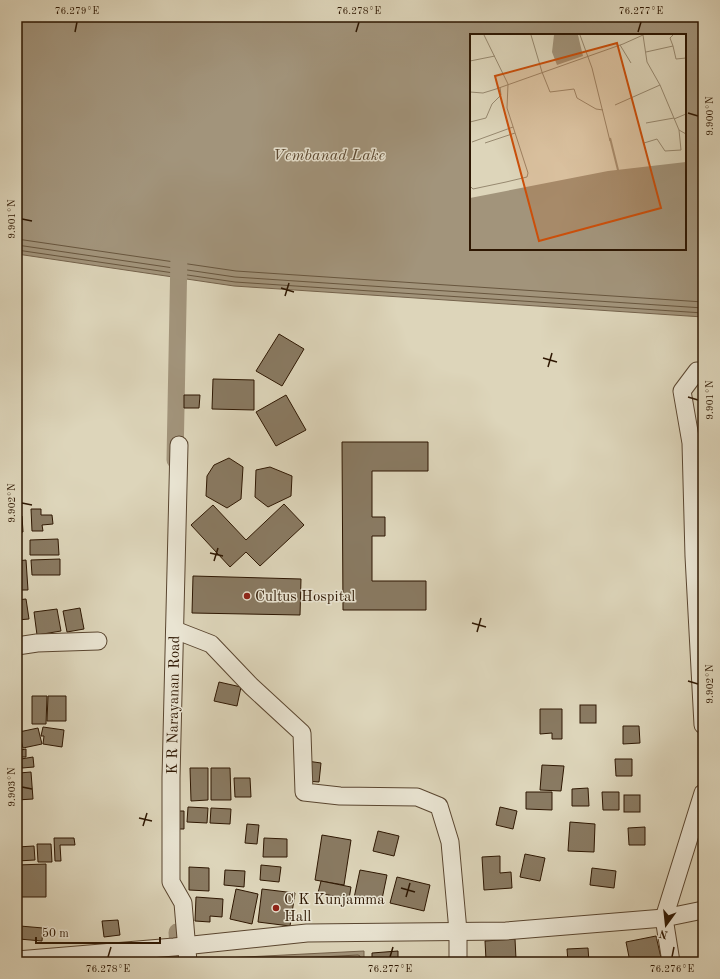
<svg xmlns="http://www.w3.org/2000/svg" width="720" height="979" font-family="'Old Standard TT',serif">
	<rect width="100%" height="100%" fill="#ddd5ba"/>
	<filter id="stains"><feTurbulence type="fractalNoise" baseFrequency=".005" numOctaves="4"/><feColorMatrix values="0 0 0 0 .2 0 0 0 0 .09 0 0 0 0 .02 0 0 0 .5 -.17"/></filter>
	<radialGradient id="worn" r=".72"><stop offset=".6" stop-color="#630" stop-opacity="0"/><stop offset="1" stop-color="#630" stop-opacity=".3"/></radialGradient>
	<g fill="#a2947b" stroke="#74624b" fill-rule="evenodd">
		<path d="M17 17H703V317L234 286 17 254ZM471 35H685V249H471Z"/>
		<path d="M364 951V962H205L206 959Z"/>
	</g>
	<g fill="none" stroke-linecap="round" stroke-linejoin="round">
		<g stroke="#68563e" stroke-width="1">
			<path d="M17 239 236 271 703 302"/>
			<path d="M17 245 235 277 703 308"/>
			<path d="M17 250 235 282 703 313"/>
			<path d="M226 962 358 955 360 956V962"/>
		</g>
		<g stroke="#a2947b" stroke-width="17">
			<path d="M175 460 179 254"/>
			<path d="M177 932 179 962"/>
		</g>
	</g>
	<g fill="#897a62" stroke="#2e1702">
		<path d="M279 334 304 349 282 386 256 371Z"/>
		<path d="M213 379 254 380V410L212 409Z"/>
		<path d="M184 395H200L199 408H184Z"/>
		<path d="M286 395 306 430 276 446 256 412Z"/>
		<path d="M342 442H428V471H372V517H385V536H372V581H426V610H343Z"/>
		<path d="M229 458 243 467 241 499 227 508 206 496 207 476 214 465Z"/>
		<path d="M270 467 292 476 291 496 268 507 255 497 256 470Z"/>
		<path d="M17 492H18L20 510H17Z"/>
		<path d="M284 504 304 525 260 566 246 552 230 567 191 525 213 505 246 540Z"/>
		<path d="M31 509H41V515H52L53 524 42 525 43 531H32Z"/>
		<path d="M17 516H22L23 532H17Z"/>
		<path d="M58 539 59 555H30V540Z"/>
		<path d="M60 559V575H32L31 560Z"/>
		<path d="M26 560 28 590H17V561Z"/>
		<path d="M193 576 301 579 300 615 192 613Z"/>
		<path d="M26 599 29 619 17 620V600Z"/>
		<path d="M80 608 84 629 67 632 63 611Z"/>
		<path d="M57 609 61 631 37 635 34 612Z"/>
		<path d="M17 649H19L21 665H17Z"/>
		<path d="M219 682 241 687 237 706 214 701Z"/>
		<path d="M32 696H47L46 724H32Z"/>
		<path d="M48 696H66V721H47Z"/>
		<rect x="580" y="705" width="16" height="18"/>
		<path d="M540 709H562V739H552V733L540 734Z"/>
		<path d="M623 726H639L640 743 623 744Z"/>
		<path d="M43 727 64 730 62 747 43 744 44 736H41Z"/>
		<path d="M38 728 42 744 23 748 19 732Z"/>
		<path d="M20 746V750L26 749V757H17V747Z"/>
		<path d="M33 757 34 767 22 768 21 759Z"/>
		<path d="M615 759H632V776H616Z"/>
		<path d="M307 761 321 763 319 782 306 781Z"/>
		<path d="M542 765 564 766 561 791 540 790Z"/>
		<path d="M190 768H208V800L191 801Z"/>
		<path d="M211 768H230L231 800H211Z"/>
		<path d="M31 772 33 799 17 800V778H19V773Z"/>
		<path d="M234 778H250L251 797H235Z"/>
		<path d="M588 788 589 806H572V789Z"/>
		<path d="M526 792H552V810L526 809Z"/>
		<path d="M602 792H619V810H603Z"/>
		<rect x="624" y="795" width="16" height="17"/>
		<path d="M188 807 208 808 207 823 187 822Z"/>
		<path d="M500 807 517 811 513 829 496 825Z"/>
		<path d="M211 808 231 809 230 824 210 823Z"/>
		<path d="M177 811H184V829H178Z"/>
		<path d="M570 822 595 824 594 852 568 851Z"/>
		<path d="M247 824 259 825 257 844 245 843Z"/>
		<path d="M645 827V845H629L628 828Z"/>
		<path d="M378 831 399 836 394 856 373 851Z"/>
		<path d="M322 835 351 840 344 885 315 880Z"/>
		<path d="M54 838H74L75 845H60L61 861H55Z"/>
		<path d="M264 838 287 839V857H263Z"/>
		<path d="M37 844H51L52 862H38Z"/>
		<path d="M34 846 35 860 17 861V847Z"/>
		<path d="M525 854 545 858 540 881 520 877Z"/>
		<path d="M500 856V873L511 872 512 888 484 890 482 857Z"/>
		<path d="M46 864V897H17V865Z"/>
		<path d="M261 865 281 867 279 882 260 880Z"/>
		<path d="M189 867 209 868V891L189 890Z"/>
		<path d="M592 868 616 871 614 888 590 885Z"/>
		<path d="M225 870 245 871 244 887 224 885Z"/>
		<path d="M360 870 387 875 381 904 354 898Z"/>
		<path d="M397 877 430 885 424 911 390 903Z"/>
		<path d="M321 881 351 887 349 899 318 893Z"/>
		<path d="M236 889 258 894 252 924 230 919Z"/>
		<path d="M262 889 295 893 290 926 258 922Z"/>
		<path d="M196 897 223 899 222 917 210 916V922L195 921Z"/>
		<path d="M118 920 120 935 104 937 102 921Z"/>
		<path d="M20 926 43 928 42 941 19 939Z"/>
		<path d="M656 936 662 962H630L626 942Z"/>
		<path d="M515 939 516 959 486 960 485 941Z"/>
		<path d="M588 948 589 962H568L567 949Z"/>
		<path d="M398 951V962H372V953Z"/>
		<path d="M703 959V962H678L677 961Z"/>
	</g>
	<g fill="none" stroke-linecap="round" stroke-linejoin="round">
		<defs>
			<g id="minor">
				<path d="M703 372 697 371 682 391 691 443 694 556 703 725"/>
				<path d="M179 445 171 778V882L183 903 188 962"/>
				<path d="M175 630 211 644 251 686 302 733 304 792 340 796 417 797 439 806 450 842 458 931V962"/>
				<path d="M17 646 37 643 98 641"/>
				<path d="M17 960 174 947 307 933 506 931 664 918 703 910"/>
				<path d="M671 962 664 918 703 793"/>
			</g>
		</defs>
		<use href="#minor" stroke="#5a4630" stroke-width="19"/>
		<use href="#minor" stroke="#e9e4d2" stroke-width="17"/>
	</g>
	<path fill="none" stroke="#2e1702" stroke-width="1.5" d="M75 32 77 22M356 32 359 22M638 32 641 22M688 113 698 116M22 219 32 221M281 288 294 292M285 296 289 283M543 358 557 362M548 367 552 353M688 397 698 400M22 503 32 505M210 553 223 556M214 561 218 548M472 623 486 627M477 632 481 618M688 681 698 684M22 787 32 789M139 818 152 821M143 826 147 813M401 888 415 892M406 897 410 883M108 957 111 947M390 957 393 947M672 957 674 947"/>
	<g fill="#8f2418" stroke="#e9e4d2" stroke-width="1.5">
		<circle cx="247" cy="596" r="4"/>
		<circle cx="276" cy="908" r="4"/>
	</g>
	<g text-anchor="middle" stroke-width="3" stroke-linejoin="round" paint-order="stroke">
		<g font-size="15" fill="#2e1702" stroke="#e9e4d2" text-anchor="start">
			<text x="255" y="601">Cultus Hospital</text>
			<text x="284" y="904">C K Kunjamma<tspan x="284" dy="17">Hall</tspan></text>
		</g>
		<g font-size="15" fill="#2e1702" stroke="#e9e4d2">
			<text transform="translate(173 705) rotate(-89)" y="5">K R Narayanan Road</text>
		</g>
		<g font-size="16" font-style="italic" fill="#5c4932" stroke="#e9e4d2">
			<text x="329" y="160">Vembanad Lake</text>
		</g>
	</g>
	<g transform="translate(470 34)">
		<rect width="216" height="216" fill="#ddd5ba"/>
		<path d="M84 1H108L113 22 87 31 82 18ZM216 128V215H0V164L138 137Z" fill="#a2947b"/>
		<path fill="none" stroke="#a2947b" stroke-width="2" d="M140 104 149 140"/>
		<path fill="none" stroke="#978970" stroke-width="1" d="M61 1 72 38 80 58 104 55 107 64 126 75 133 76M110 1 122 34 140 107M173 1 177 28 190 51M150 11 161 29M203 12 206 25 216 24M176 18 203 12 200 4 203 1M0 27 25 22M0 58 13 59 26 55 153 10 173 1M145 71 190 51 209 96 216 100M204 85 216 80M0 88 16 84 22 70 31 61 30 53M176 89 204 84M2 108 43 93M15 109 45 99M174 109 187 105 195 117 211 116 209 96M0 152 3 155 36 148 57 143 58 139 37 74 38 50 14 1"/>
		<path fill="#cc4f0a" fill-opacity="0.15" stroke="#cc4f0a" stroke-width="2" d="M147 9 191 174 69 207 25 42Z"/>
		<rect width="216" height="216" fill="none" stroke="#2e1702" stroke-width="2"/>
	</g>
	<rect width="720" height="979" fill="none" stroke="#ddd5ba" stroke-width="44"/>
	<g transform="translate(666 925) rotate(195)" stroke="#e9e4d2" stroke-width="3" paint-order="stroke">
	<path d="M0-3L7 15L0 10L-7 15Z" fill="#2e1702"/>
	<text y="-6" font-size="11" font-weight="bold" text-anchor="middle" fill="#2e1702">N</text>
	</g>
	<path d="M36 937v6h124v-6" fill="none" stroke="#2e1702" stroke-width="2"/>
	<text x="42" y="937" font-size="12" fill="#2e1702" stroke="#e9e4d2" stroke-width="3" paint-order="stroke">50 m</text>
	<rect x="22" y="22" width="676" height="935" fill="none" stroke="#2e1702" stroke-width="1.5"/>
	<g font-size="10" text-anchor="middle" fill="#2e1702">
		<text x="77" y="14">76.279°E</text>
		<text x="359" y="14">76.278°E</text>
		<text x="641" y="14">76.277°E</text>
		<text transform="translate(709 116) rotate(-90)" y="4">9.900°N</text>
		<text transform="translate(11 219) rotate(-90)" y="4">9.901°N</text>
		<text transform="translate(709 400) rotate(-90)" y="4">9.901°N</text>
		<text transform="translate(11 503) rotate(-90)" y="4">9.902°N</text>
		<text transform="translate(709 684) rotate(-90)" y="4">9.902°N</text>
		<text transform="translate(11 787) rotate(-90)" y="4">9.903°N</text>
		<text x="108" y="972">76.278°E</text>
		<text x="390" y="972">76.277°E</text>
		<text x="672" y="972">76.276°E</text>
	</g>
	<rect width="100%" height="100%" filter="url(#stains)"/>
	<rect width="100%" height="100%" fill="url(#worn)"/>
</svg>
